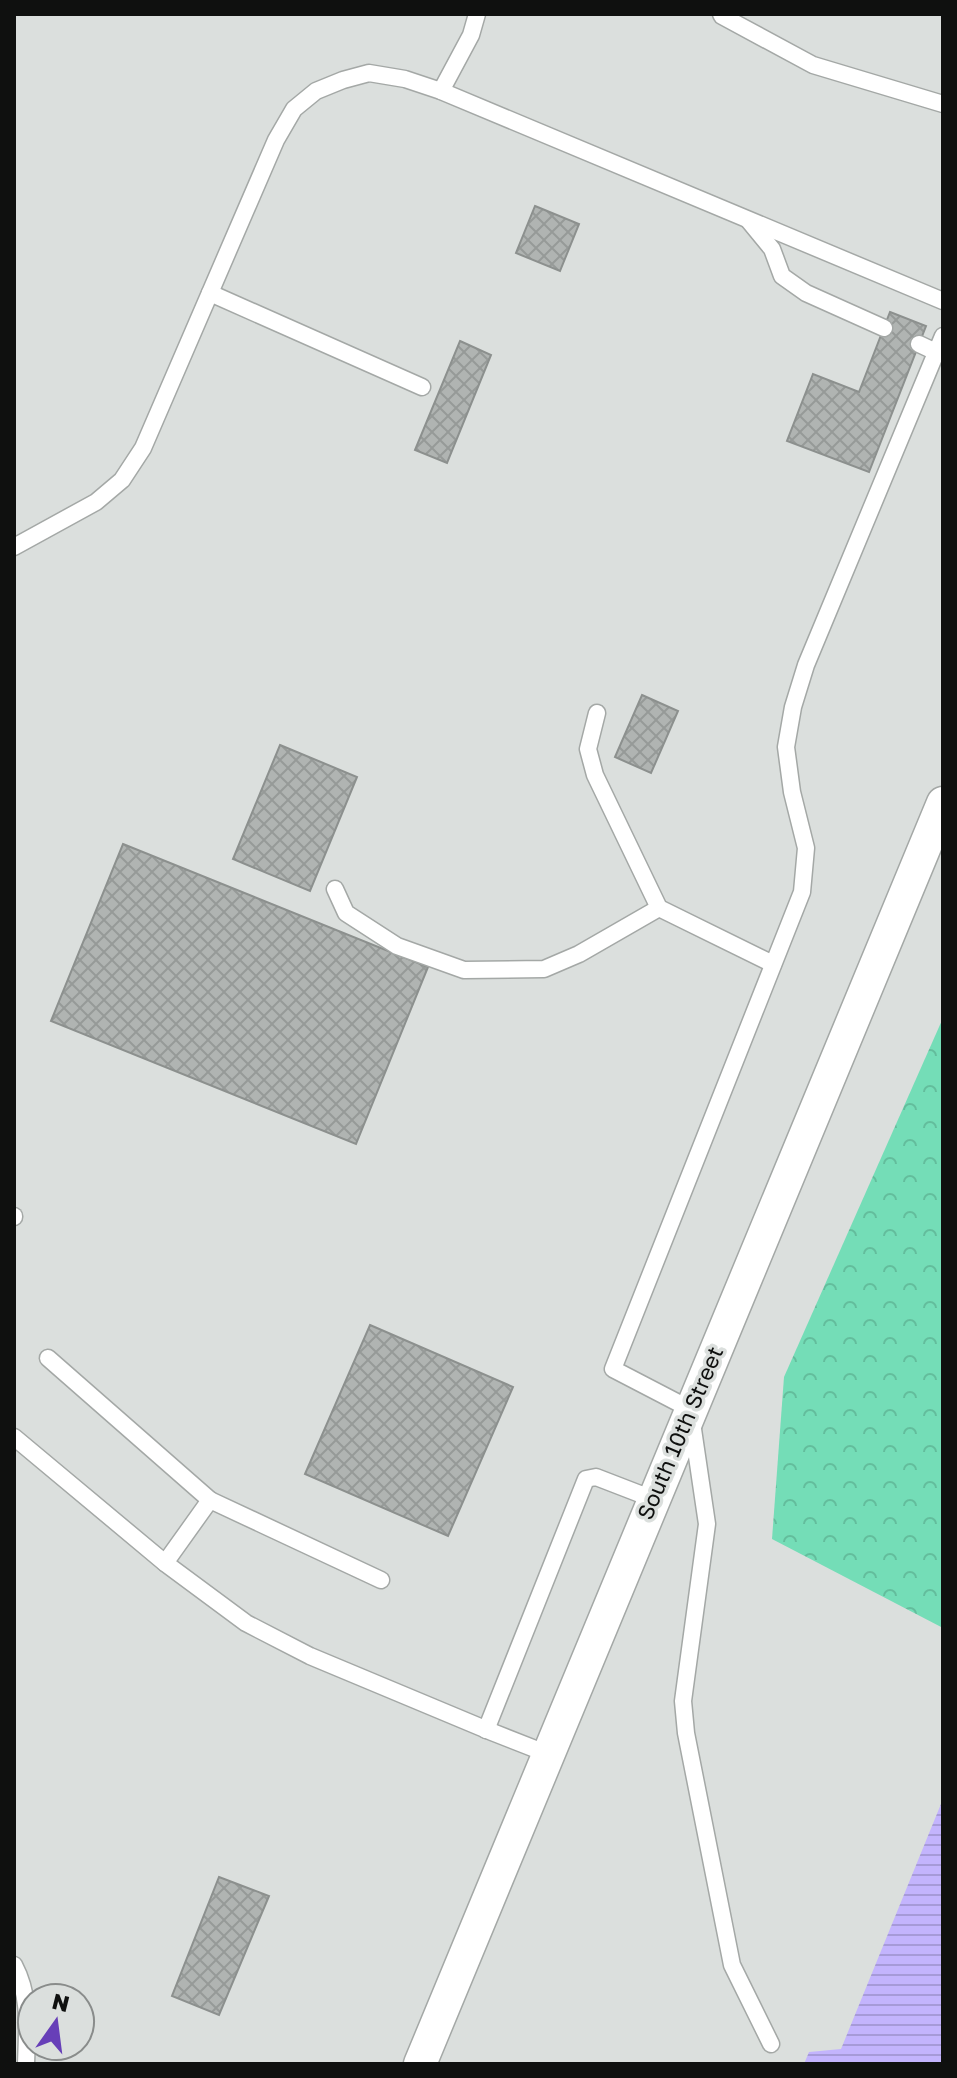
<svg xmlns="http://www.w3.org/2000/svg" width="957" height="2078" font-family="'Golos Text',sans-serif">
	<defs>
		<pattern id="forest-crowns" width="20" height="18" patternUnits="userSpaceOnUse" patternTransform="scale(2)"><rect width="20" height="18" fill="#74ddb7"/><path d="M2 6a3 3 0 1 1 6 0M12 15a3 3 0 1 1 6 0" fill="none" stroke="#63bd9c"/></pattern>
		<pattern id="water-rules" width="6" height="5" patternUnits="userSpaceOnUse" patternTransform="scale(2)"><rect width="6" height="5" fill="#c3b4fd"/><path d="M0 2.5h6" fill="none" stroke="#a69ad8"/></pattern>
		<pattern id="building-cross-hatch" width="8" height="8" patternUnits="userSpaceOnUse" patternTransform="scale(2)"><rect width="8" height="8" fill="#b0b4b2"/><path d="M0 0l8 8M0 8l8-8" fill="none" stroke="#969a98"/></pattern>
	</defs>
	<rect width="100%" height="100%" fill="#dbdfdd"/>
	<path fill="url(#forest-crowns)" d="M943 1018V1628L772 1539 784 1377Z"/>
	<path fill="url(#water-rules)" d="M943 1799V2064H804L809 2052 841 2049Z"/>
	<g fill="url(#building-cross-hatch)" stroke="#8c908e" stroke-width="2">
		<path d="M535 206 579 224 560 271 516 253Z"/>
		<path d="M890 312 926 326 869 472 787 441 813 374 859 392Z"/>
		<path d="M460 341 491 355 447 463 415 450Z"/>
		<path d="M642 695 678 711 651 773 615 757Z"/>
		<path d="M280 745 357 777 310 891 233 859Z"/>
		<path d="M123 844 428 967 356 1144 51 1021Z"/>
		<path d="M370 1325 513 1387 448 1536 305 1474Z"/>
		<path d="M219 1877 269 1896 219 2015 172 1996Z"/>
	</g>
	<g fill="none" stroke-linecap="round" stroke-linejoin="round">
		<defs>
			<g id="service">
				<path d="M721 14 722 16 813 65 943 104"/>
				<path d="M441 91 471 35 477 14"/>
				<path d="M749 221 772 249 782 276 806 293 884 328"/>
				<path d="M210 293 422 387"/>
				<path d="M919 344 936 352"/>
				<path d="M14 547 96 502 122 480 143 448 276 140 294 109 316 91 343 80 369 73 405 79 441 91 943 301"/>
				<path d="M597 713 588 749 595 775 659 908 773 964"/>
				<path d="M335 889 346 913 397 946 464 970 544 969 579 954 659 908"/>
				<path d="M14 1217V1216"/>
				<path d="M48 1358 210 1500"/>
				<path d="M14 1437 165 1563 246 1623 310 1656 492 1732 548 1754"/>
				<path d="M165 1563 210 1500 381 1580"/>
				<path d="M486 1730 586 1479 596 1477 653 1499"/>
				<path d="M14 1965C31 1997 27 2029 26 2064"/>
				<path d="M771 2044 732 1965 686 1733 683 1701 707 1524 690 1409 613 1369 802 892 806 848 792 792 786 747 793 707 806 665 943 336"/>
			</g>
			<path id="minor" d="M420 2064 943 803"/>
		</defs>
		<use href="#service" stroke="#a4a8a6" stroke-width="19"/>
		<use href="#minor" stroke="#a4a8a6" stroke-width="35"/>
		<use href="#service" stroke="#fff" stroke-width="16"/>
		<use href="#minor" stroke="#fff" stroke-width="32"/>
	</g>
	<g text-anchor="middle" stroke-width="7" stroke-linejoin="round" paint-order="stroke">
		<g font-size="22" fill="#0f100f" stroke="#dbdfdd">
			<text transform="translate(680 1433) rotate(-67)" y="8">South 10th Street</text>
		</g>
	</g>
	<rect width="957" height="2078" fill="none" stroke="#0f100f" stroke-width="32"/>
	<g transform="translate(56 2022) rotate(14)"><circle r="38" fill="#dbdfdd" stroke="#898c8b" stroke-width="2"/>
	<path d="M0-6L14 30L0 20L-14 30Z" fill="#673fb8"/>
	<text y="-12" font-size="22" font-weight="bold" text-anchor="middle" fill="#0f100f">N</text>
	</g>
</svg>
